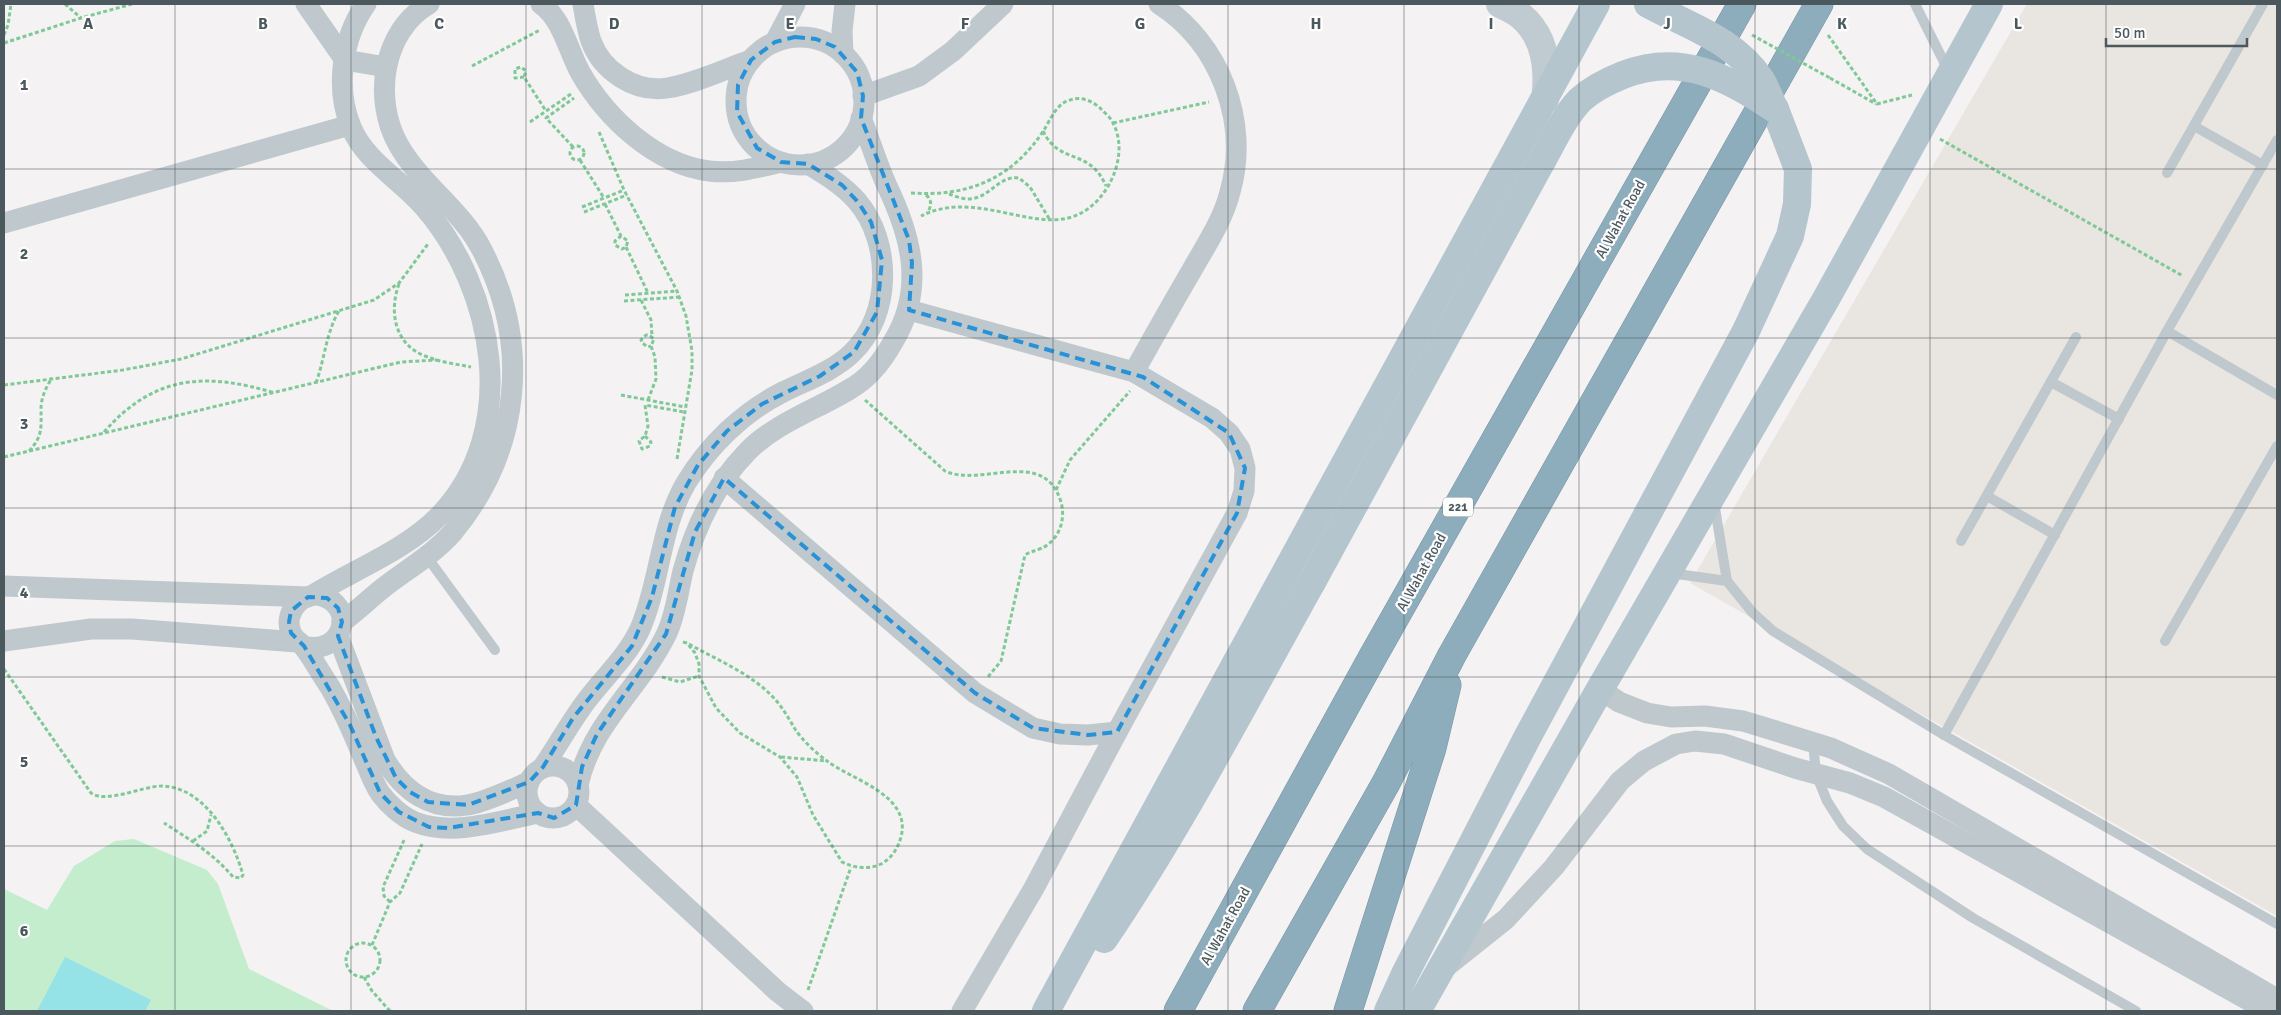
<svg xmlns="http://www.w3.org/2000/svg" width="2281" height="1015" font-family="Signika,sans-serif">
	<rect width="100%" height="100%" fill="#f4f2f2"/>
	<path fill="#e9e5e0" d="M2027 4H2277V916L1690 583Z"/>
	<path fill="#c4edcd" d="M134 839 207 870 218 884 249 969 333 1011H4V889L47 910 74 866 115 841Z"/>
	<path fill="#95e3e6" d="M65 957 151 1000 145 1011H37Z"/>
	<g fill="none" stroke-linecap="round" stroke-linejoin="round">
		<defs>
			<g id="highway">
				<path d="M1178 1011 1372 658 1742 4"/>
				<path d="M1257 1011 1386 783 1452 655 1819 4"/>
				<path d="M1348 1011 1432 748 1447 685"/>
			</g>
		</defs>
		<use href="#highway" stroke="#7997a8" stroke-width="29"/>
		<g stroke="#7fc998" stroke-width="3" stroke-dasharray="4 2.5" stroke-linecap="butt">
			<path d="M65 4 81 18"/>
			<path d="M4 35 8 25 11 4"/>
			<path d="M1828 35 1877 104 1912 95"/>
			<path d="M4 43 81 18 132 4"/>
			<path d="M472 66 540 30"/>
			<path d="M524 77 515 78V69L521 67 526 71 524 77 546 111"/>
			<path d="M1830 78 1876 104"/>
			<path d="M530 122 571 94"/>
			<path d="M1113 123 1209 102"/>
			<path d="M1043 131C1060 166 1089 147 1106 186"/>
			<path d="M599 132 624 190 677 291 686 316 692 351V370L677 459"/>
			<path d="M1940 139 2183 276"/>
			<circle cx="577" cy="153" r="7"/>
			<path d="M573 147 546 118 574 98"/>
			<path d="M580 160 604 198"/>
			<path d="M911 193C968 197 1012 179 1044 130 1050 120 1057 103 1070 100 1081 96 1093 101 1101 109 1105 113 1111 118 1113 123 1128 151 1113 190 1089 208 1044 243 980 186 921 216"/>
			<path d="M949 194C955 196 962 199 968 199 990 199 998 175 1019 178L1030 187 1050 220"/>
			<path d="M926 195C932 200 932 206 927 213"/>
			<path d="M605 204 621 236 628 241 626 247 622 249 615 245V241L621 236"/>
			<path d="M582 207 624 190"/>
			<path d="M584 212 627 195"/>
			<path d="M626 247 648 293"/>
			<path d="M399 284C389 311 394 344 425 356 439 362 456 364 471 367"/>
			<path d="M625 295 677 291"/>
			<path d="M641 300 651 320 652 336"/>
			<path d="M624 301 679 297"/>
			<path d="M316 383C325 358 326 332 340 309"/>
			<path d="M4 385 123 370 181 359 374 300 399 283 428 244"/>
			<path d="M621 395 685 407"/>
			<path d="M648 400 656 379 655 357 651 346 654 339 649 335H646L641 340 642 343 648 347 651 346"/>
			<path d="M865 400 945 471C981 488 1044 446 1061 502 1066 520 1059 540 1042 548 1036 551 1031 551 1025 555L1001 661 987 678"/>
			<path d="M104 432C154 375 205 372 275 393"/>
			<path d="M645 436 651 442 650 446 642 449 639 441 645 436 648 426 645 405 684 412"/>
			<path d="M29 451C43 436 41 428 41 409 41 398 46 387 52 378"/>
			<path d="M4 457 401 362 437 360"/>
			<path d="M1056 490 1070 460 1130 391"/>
			<path d="M683 642 687 643C715 659 748 672 771 695 781 705 788 717 795 729 802 740 817 754 827 761 852 780 912 795 901 837 898 848 892 858 881 864 868 870 855 868 842 862L813 815 797 777 780 757 740 733 716 708 699 676V664L695 653 687 643"/>
			<path d="M4 669 91 793C107 804 142 786 162 786 205 787 233 839 243 875L241 878 233 877C214 854 189 839 164 823"/>
			<path d="M662 677 680 682 699 676"/>
			<path d="M781 757 827 761"/>
			<path d="M193 841 207 831 211 815"/>
			<path d="M390 902 384 896 383 887 405 838"/>
			<circle cx="363" cy="960" r="17"/>
			<path d="M372 945 390 902 400 893 422 844"/>
			<path d="M364 977 372 991 390 1011"/>
			<path d="M808 990 851 867"/>
		</g>
		<g stroke="#bfc8cd" stroke-width="10">
			<path d="M1915 4 1948 70"/>
			<path d="M2194 126 2263 165"/>
			<path d="M2167 173 2263 4"/>
			<path d="M2167 331 2277 395"/>
			<path d="M2051 382 2119 419"/>
			<path d="M1987 496 2055 535"/>
			<path d="M1714 502 1727 581 1752 612 1773 631 1944 735 2277 924"/>
			<path d="M1961 541 2076 337"/>
			<path d="M427 557 495 650"/>
			<path d="M1670 573 1727 581"/>
			<path d="M2165 641 2277 446"/>
			<path d="M1944 735 2167 331 2277 140"/>
			<path d="M1813 742 1816 774 1827 801 1843 826 1867 849 1973 918 2136 1011"/>
		</g>
		<g stroke="#bfc8cd" stroke-width="21">
			<path d="M306 4 345 60 386 67"/>
			<path d="M541 4C563 20 567 48 580 72 606 118 655 164 709 171 734 174 757 168 781 162"/>
			<path d="M583 4C585 16 587 29 591 41 602 71 635 93 667 88 694 84 725 69 751 60"/>
			<circle cx="800" cy="101" r="64"/>
			<path d="M775 42 795 4"/>
			<path d="M843 54 842 31 845 4"/>
			<path d="M863 96 919 76 953 51 1003 4"/>
			<path d="M4 223 350 125"/>
			<path d="M909 310 1134 372 1212 418 1229 433 1240 449 1245 468 1244 491 1237 513 1117 732 1034 888 962 1011"/>
			<path d="M1134 372C1153 338 1172 304 1192 270 1206 245 1223 220 1230 192 1250 122 1220 43 1159 4"/>
			<path d="M724 478 975 693 1033 728 1060 734 1088 735 1117 732"/>
			<path d="M4 586 308 597"/>
			<path d="M313 595C355 569 405 551 440 515 521 430 495 289 424 207 401 180 365 161 351 127 335 88 342 38 366 4"/>
			<path d="M342 622C356 612 369 599 383 588 407 569 433 555 453 532 521 450 531 344 482 250 461 209 420 184 398 144 373 99 382 31 429 4"/>
			<path d="M338 636 385 760C403 790 430 811 467 805 484 803 512 789 529 782"/>
			<path d="M4 641 91 629H132L297 642"/>
			<path d="M304 646C339 656 357 613 327 598 306 587 282 611 291 632 293 639 299 641 303 646 309 652 324 679 330 687 342 708 352 730 361 752 367 765 372 781 380 793 388 804 402 817 415 822 453 837 499 821 538 813"/>
			<path d="M1600 689 1619 702 1647 713 1671 717 1705 716 1743 721 1831 748 1889 774 2277 999"/>
			<circle cx="553" cy="792" r="26"/>
			<path d="M543 767C558 745 571 721 587 700 605 676 627 657 640 629 660 583 660 527 686 483 709 445 743 412 783 392 807 380 832 372 852 353 892 315 892 242 857 201 843 185 826 175 808 164"/>
			<path d="M578 785C592 722 640 689 667 633 676 613 678 592 683 571 695 527 715 485 747 452 775 423 816 410 850 389 868 379 883 360 893 342 925 290 912 238 887 186 877 164 870 140 861 118"/>
			<path d="M576 805 778 992 803 1011"/>
			<path d="M1447 966 1506 919 1554 867 1620 781 1644 761 1676 744 1695 741 1724 744 1795 768 1850 783 1884 797 2268 1011"/>
		</g>
		<path stroke="#bfcbd1" stroke-width="28" d="M1500 4C1506 7 1515 11 1521 16 1546 37 1549 70 1545 100"/>
		<g stroke="#b4c5ce" stroke-width="28">
			<path d="M1104 939C1181 825 1245 702 1312 582"/>
			<path d="M1046 1011 1596 4"/>
			<path d="M1388 1011 1405 974 1528 736 1746 331 1790 236 1797 204 1798 169 1775 109"/>
			<path d="M1417 1011 1600 689 1826 299 1989 4"/>
		</g>
		<use href="#highway" stroke="#8dacbc" stroke-width="28"/>
		<path stroke="#7fc998" stroke-width="3" stroke-dasharray="4 2.5" stroke-linecap="butt" d="M1752 35 1830 78"/>
		<g stroke="#b4c5ce" stroke-width="28">
			<path d="M1648 4C1688 26 1735 40 1761 80 1766 88 1770 99 1774 108"/>
			<path d="M1312 582 1538 168C1551 146 1562 119 1580 100 1592 89 1608 81 1623 75 1681 52 1726 77 1775 109"/>
		</g>
	</g>
	<path fill="none" stroke="#2792d8" stroke-width="4" stroke-dasharray="10 6" stroke-linejoin="round" d="M795 37 816 39 835 47 857 72 863 96 861 118 909 240 912 263 909 310 1143 377 1229 433 1245 468 1237 513 1117 732 1088 735 1033 728 975 693 724 478 695 532 666 634 597 734 582 767 576 805 554 818 538 813 448 828 429 827 399 812 380 793 350 725 304 646 291 633 289 622 291 611 308 597 327 598 338 608 342 622 338 636 376 737 396 778 410 792 428 802 468 805 529 782 543 767 573 718 632 646 652 597 675 507 698 465 727 431 762 404 820 376 854 352 877 312 882 260 871 222 858 202 842 185 808 164 781 162 757 148 737 112 738 85 751 60 775 42Z"/>
	<path fill="none" stroke="#4b585e" stroke-width="1" stroke-opacity="0.55" d="M175 4V1011M351 4V1011M526 4V1011M702 4V1011M877 4V1011M1053 4V1011M1228 4V1011M1404 4V1011M1579 4V1011M1755 4V1011M1930 4V1011M2106 4V1011M4 169H2277M4 338H2277M4 508H2277M4 677H2277M4 846H2277"/>
	<g text-anchor="middle" stroke-width="4.5" stroke-linejoin="round" paint-order="stroke">
		<rect fill="#fff" stroke="#818a8e" stroke-width="1" x="1443" y="497.5" width="30" height="19" rx="4"/>
		<g font-size="12" font-weight="bold" fill="#4b585e">
			<text x="1458" y="511">221</text>
		</g>
		<g font-size="14" fill="#4b585e" stroke="#fff">
			<text transform="translate(1620 219) rotate(-61)" y="5">Al Wahat Road</text>
			<text transform="translate(1421 572) rotate(-61)" y="5">Al Wahat Road</text>
			<text transform="translate(1225 926) rotate(-61)" y="5">Al Wahat Road</text>
		</g>
	</g>
	<g font-size="16" text-anchor="middle" font-weight="bold" fill="#4b585e" stroke="#fff" stroke-width="4.5" stroke-linejoin="round" paint-order="stroke">
		<text x="88" y="29">A</text>
		<text x="263" y="29">B</text>
		<text x="439" y="29">C</text>
		<text x="614" y="29">D</text>
		<text x="790" y="29">E</text>
		<text x="965" y="29">F</text>
		<text x="1140" y="29">G</text>
		<text x="1316" y="29">H</text>
		<text x="1491" y="29">I</text>
		<text x="1667" y="29">J</text>
		<text x="1842" y="29">K</text>
		<text x="2018" y="29">L</text>
		<text x="24" y="90">1</text>
		<text x="24" y="259">2</text>
		<text x="24" y="429">3</text>
		<text x="24" y="598">4</text>
		<text x="24" y="767">5</text>
		<text x="24" y="936">6</text>
	</g>
	<rect width="2281" height="1015" fill="none" stroke="#4b585e" stroke-width="10"/>
	<path d="M2106 38v8h141v-8" fill="none" stroke="#4b585e" stroke-width="2.5"/>
	<text x="2114" y="38" font-size="15" fill="#4b585e" stroke="#ffffff" stroke-width="4" paint-order="stroke">50 m</text>
</svg>
